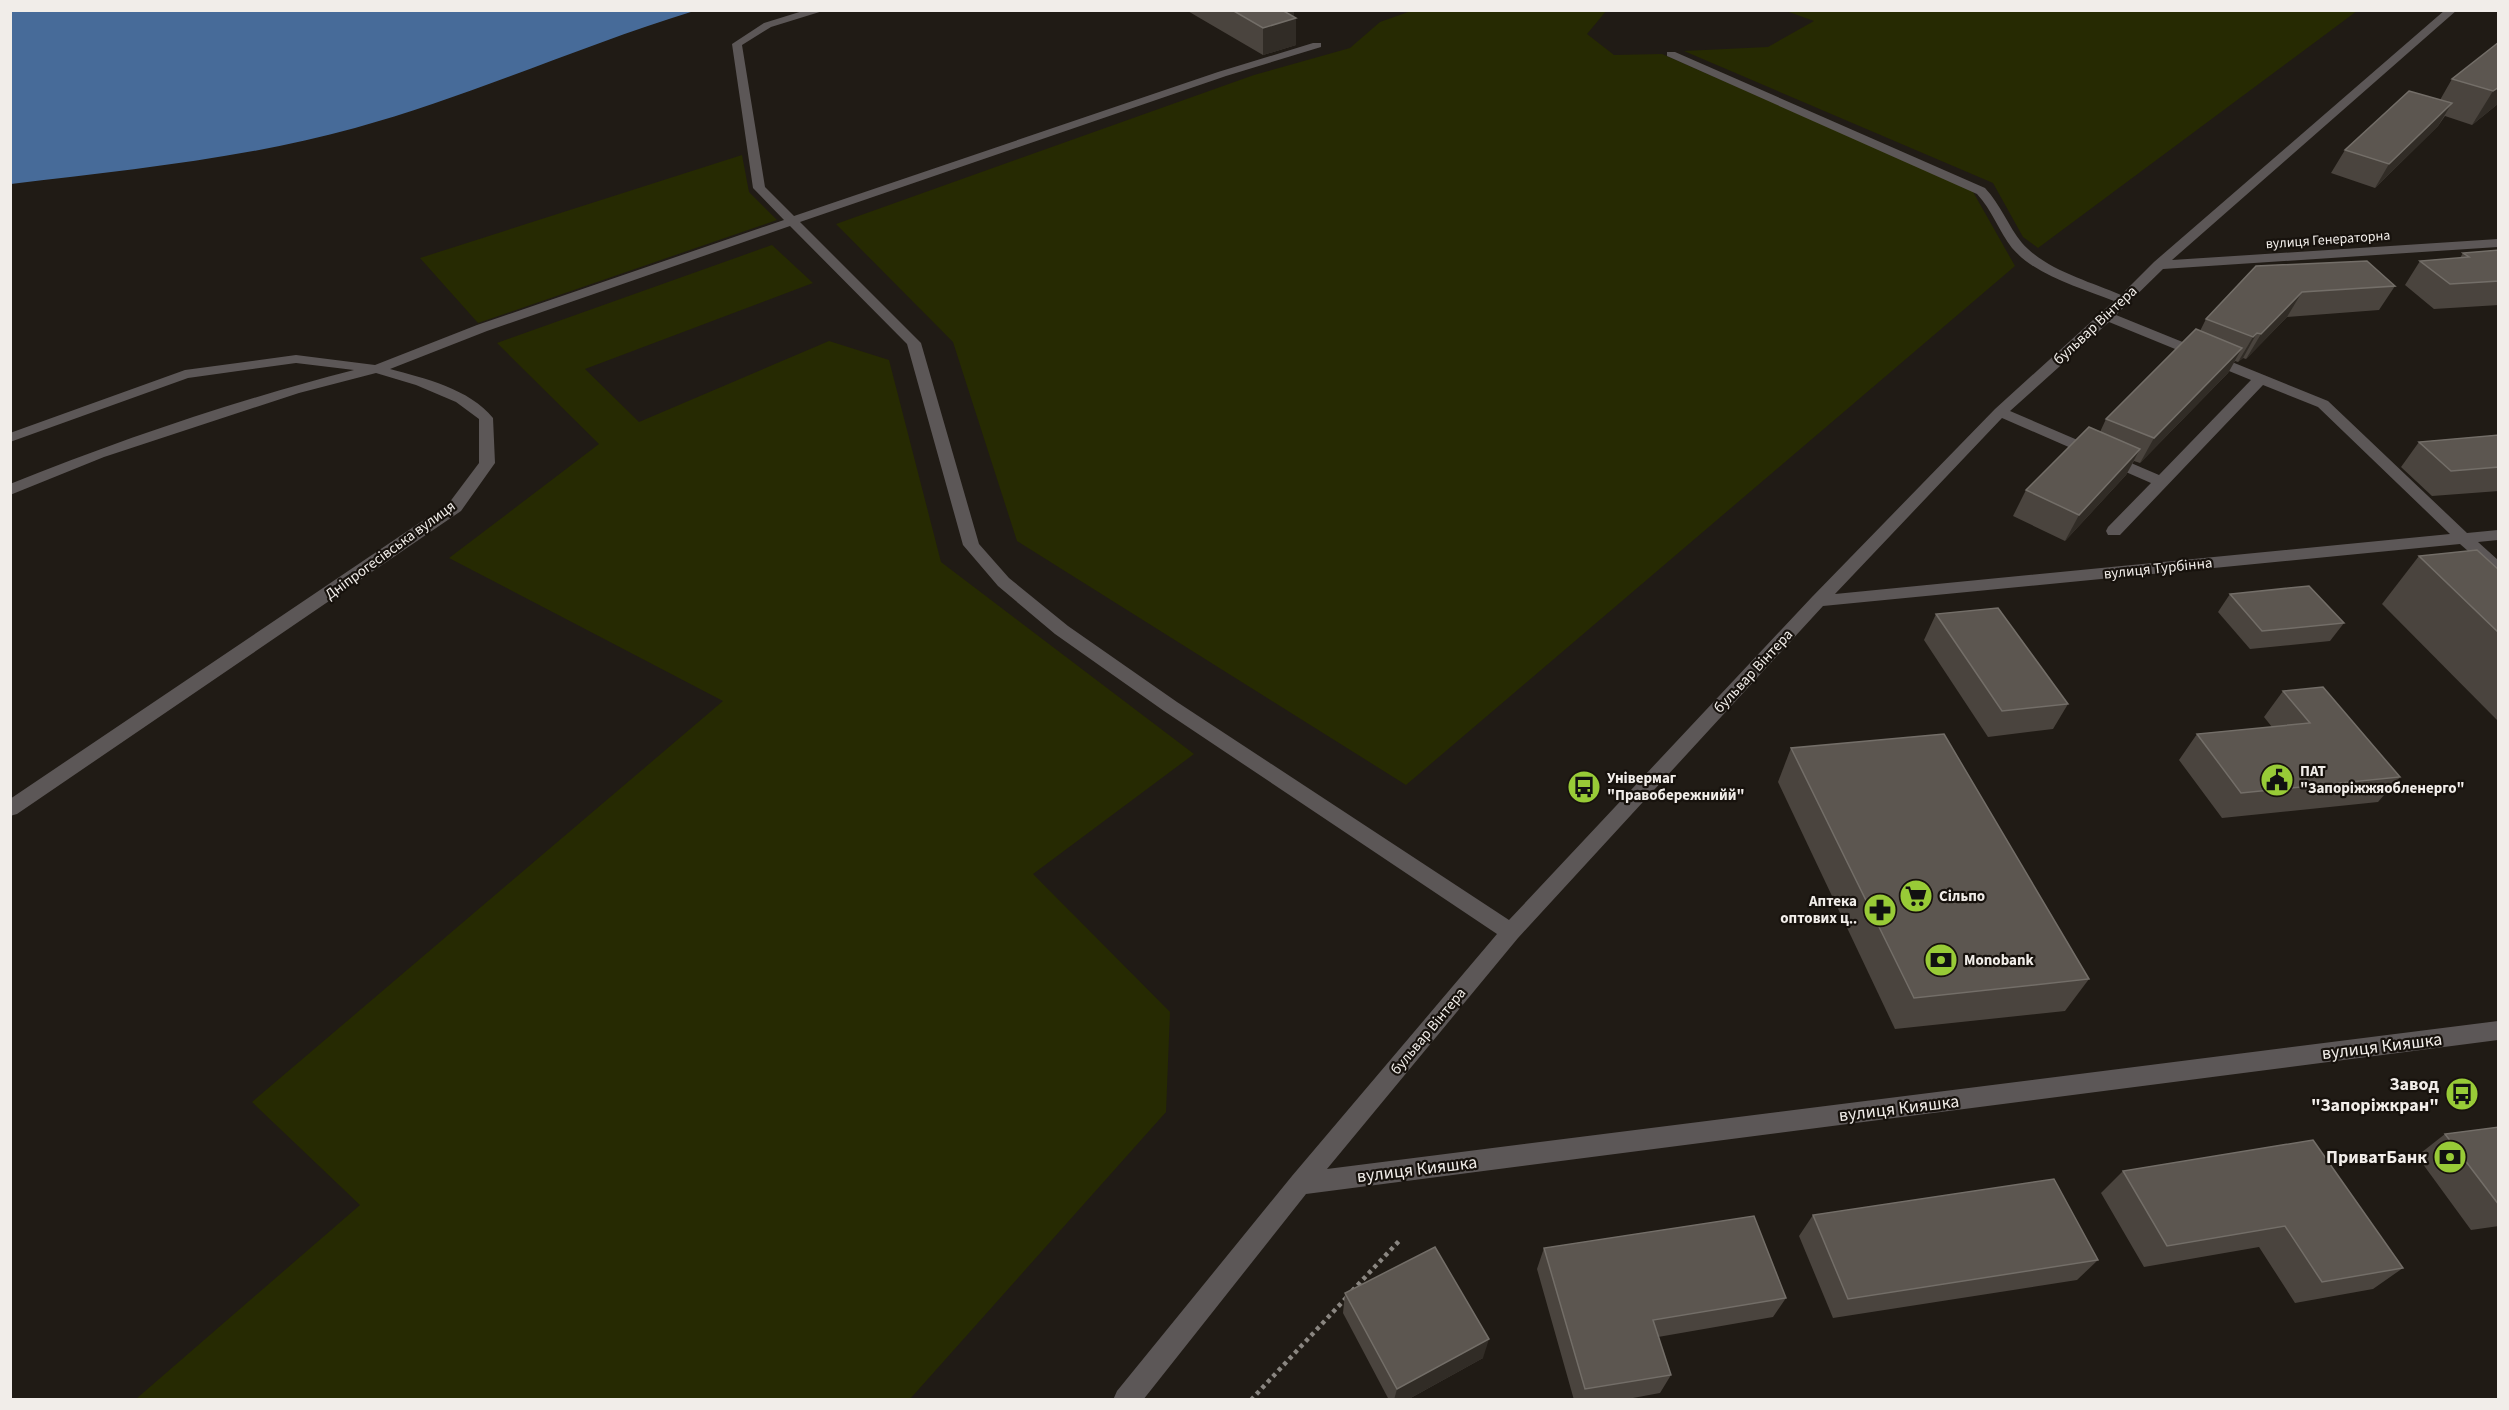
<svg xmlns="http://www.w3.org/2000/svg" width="2509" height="1410" font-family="'Source Sans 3',sans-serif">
	<rect width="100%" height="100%" fill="#201b15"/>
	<g fill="#262a02">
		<path d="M1607 10 1587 34 1614 55 1662 54 1972 190 2015 266 1406 785 1017 541 953 342 836 224 1254 75 1350 48 1380 22 1411 11Z"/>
		<path d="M1786 11H2357L2038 248 2023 237 1993 183 1684 51 1768 47 1814 21Z"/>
		<path d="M742 155 749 192 777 220 478 323 420 258Z"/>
		<path d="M772 245 813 283 585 369 639 422 829 341 889 360 941 562 1194 754 1033 874 1170 1012 1166 1112 910 1399H136L360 1205 252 1102 723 701 449 558 599 444 497 343Z"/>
	</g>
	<path fill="#476b99" d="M10 11 11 10 694 11C580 46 471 96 355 128 243 159 126 170 11 184Z"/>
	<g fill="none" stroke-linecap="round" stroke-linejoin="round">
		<g stroke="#8a8681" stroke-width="4.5" stroke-dasharray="4 4" stroke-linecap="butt">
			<path d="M1352 1291 1400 1240"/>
			<path d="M1251 1400 1347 1297"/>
		</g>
		<path fill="#5c5757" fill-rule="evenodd" d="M806 10H826L771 27 742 45 765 187 794 216 1218 72 1313 43H1321V47L1226 76 800 222 921 343 979 544 1009 578 1068 626 1177 702 1509 920 1812 597 1995 409 2114 301C2081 288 2036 276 2012 248 1999 231 1992 210 1977 194L1667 56V52H1675L1985 188C2001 205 2008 226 2022 243 2046 270 2089 281 2121 295L2154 262 2445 10H2457L2172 260 2498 239V247L2163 269 2116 315 2328 401 2467 533 2498 530V540L2478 542 2498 560V573L2492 572 2460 544 1823 606 1518 938 1327 1169 2498 1021V1040L1306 1194 1143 1400H1113L1117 1391 1292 1176 1497 934 1164 711 1055 634 998 586 963 545 907 344 790 226 487 331 390 369C424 378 470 389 493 418L495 463 461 511 17 814 10 816V799L449 503 479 463V419L456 402 416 385 376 373 299 393 104 457 10 495V484C122 439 237 400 354 370L296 363 188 378 10 442V433L185 370 296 355 375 365 477 325 784 220 753 188 732 44 764 23ZM2109 322 2251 380 2159 475 2010 411ZM2263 385 2318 407 2450 534 1835 594 2002 418 2151 483 2108 527 2106 531 2108 535H2120Z"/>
	</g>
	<g fill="#4a443e">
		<path d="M1186 10H1294V17L1296 18V45L1263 55Z"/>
		<path d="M2499 42V103L2472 125 2445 116 2438 126 2375 188 2331 173 2345 150 2440 100 2452 79Z"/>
		<path d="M2499 250V305L2434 309 2405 285 2420 261 2460 258 2463 253Z"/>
		<path d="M2256 266 2395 286 2379 310 2287 317 2246 359 2243 358 2238 362 2235 361 2228 373 2140 463 2134 461 2126 475 2065 541 2013 516 2026 490 2100 432 2106 419 2200 331 2206 319Z"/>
		<path d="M2499 435V491L2432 496 2401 467 2419 442Z"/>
		<path d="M2419 556 2499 570V722L2382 604Z"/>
		<path d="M2230 594 2344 623 2330 641 2250 649 2218 612Z"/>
		<path d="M1936 614 2068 704 2053 729 1988 737 1924 640Z"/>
		<path d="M2283 691 2400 777 2378 802 2222 818 2179 760 2197 734 2272 727 2264 717Z"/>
		<path d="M1791 748 2089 979 2065 1011 1895 1029 1778 782Z"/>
		<path d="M2499 1127V1226L2471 1230 2417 1156 2445 1134Z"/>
		<path d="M2313 1140 2403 1268 2373 1289 2295 1303 2259 1247 2144 1267 2101 1193 2123 1171Z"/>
		<path d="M1813 1215 2098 1260 2077 1280 1833 1318 1799 1236Z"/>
		<path d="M1544 1248 1786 1298 1773 1317 1658 1337 1671 1375 1660 1393 1622 1400H1574L1537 1269Z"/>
		<path d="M1345 1293 1483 1358 1407 1400H1389L1343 1313Z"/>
	</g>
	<g fill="#312c26">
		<path d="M1274 10H1294V19L1296 18V45L1263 55V28Z"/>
		<path d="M2499 87V103L2472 125 2493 91Z"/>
		<path d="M2452 103 2438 126 2375 188 2389 164Z"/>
		<path d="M2302 292 2287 317 2246 359 2261 334Z"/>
		<path d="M2257 333 2243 358 2238 362 2253 337Z"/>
		<path d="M2242 348 2228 373 2140 463 2154 438Z"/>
		<path d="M2140 449 2126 475 2065 541 2079 515Z"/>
		<path d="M1489 1339 1483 1358 1407 1400H1394L1397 1389Z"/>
	</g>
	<g fill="#5c5650" stroke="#736e68" stroke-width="1.5">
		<path d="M1232 10H1282L1296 18 1263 28Z"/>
		<path d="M2499 42V87L2493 91 2452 79Z"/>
		<path d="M2409 91 2452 103 2389 164 2345 150Z"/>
		<path d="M2499 250V281L2450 284 2420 261 2469 257 2463 253Z"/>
		<path d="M2367 261 2395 286 2302 292 2261 334 2257 333 2253 337 2206 319 2256 266Z"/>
		<path d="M2196 329 2242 348 2154 438 2106 419Z"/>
		<path d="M2089 427 2140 449 2079 515 2026 490Z"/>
		<path d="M2499 435V467L2451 471 2419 442Z"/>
		<path d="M2477 550 2499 570V633L2419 556Z"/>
		<path d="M2309 586 2344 623 2262 631 2230 594Z"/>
		<path d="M1998 608 2068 704 2002 711 1936 614Z"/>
		<path d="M2323 687 2400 777 2241 793 2197 734 2310 723 2283 691Z"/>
		<path d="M1944 734 2089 979 1914 998 1791 748Z"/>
		<path d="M2499 1127V1205L2445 1134Z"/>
		<path d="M2313 1140 2403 1268 2322 1282 2285 1226 2167 1246 2123 1171Z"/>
		<path d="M2054 1179 2098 1260 1848 1299 1813 1215Z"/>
		<path d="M1754 1216 1786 1298 1653 1320 1671 1375 1585 1389 1544 1248Z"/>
		<path d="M1435 1247 1489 1339 1397 1389 1345 1293Z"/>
	</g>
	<defs>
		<symbol id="civic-disc" viewBox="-11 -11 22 22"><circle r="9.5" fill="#98cb37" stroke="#17120d"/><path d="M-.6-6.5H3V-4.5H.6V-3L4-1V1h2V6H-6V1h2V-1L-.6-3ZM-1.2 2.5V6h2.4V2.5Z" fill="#111"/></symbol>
		<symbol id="bus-disc" viewBox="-11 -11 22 22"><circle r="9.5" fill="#98cb37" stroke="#17120d"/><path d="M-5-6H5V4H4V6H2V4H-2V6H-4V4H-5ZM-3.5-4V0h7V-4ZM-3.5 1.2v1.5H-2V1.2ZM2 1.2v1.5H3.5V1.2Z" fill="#111"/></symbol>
		<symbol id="supermarket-disc" viewBox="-11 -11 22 22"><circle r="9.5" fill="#98cb37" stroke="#17120d"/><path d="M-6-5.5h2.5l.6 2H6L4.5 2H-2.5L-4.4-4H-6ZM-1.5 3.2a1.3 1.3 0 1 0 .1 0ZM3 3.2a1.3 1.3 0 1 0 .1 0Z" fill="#111"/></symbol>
		<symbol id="pharmacy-disc" viewBox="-11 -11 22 22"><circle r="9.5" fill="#98cb37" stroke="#17120d"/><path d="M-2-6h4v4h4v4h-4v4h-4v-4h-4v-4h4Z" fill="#111"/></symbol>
		<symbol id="bank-disc" viewBox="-11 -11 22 22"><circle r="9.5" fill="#98cb37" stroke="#17120d"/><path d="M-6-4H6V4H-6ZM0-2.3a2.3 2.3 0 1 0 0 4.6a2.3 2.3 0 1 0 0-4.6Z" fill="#111"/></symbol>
	</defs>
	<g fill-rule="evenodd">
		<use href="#civic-disc" x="2258" y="761" width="38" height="38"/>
		<use href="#bus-disc" x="1565" y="768" width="38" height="38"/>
		<use href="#supermarket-disc" x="1897" y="877" width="38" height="38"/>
		<use href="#pharmacy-disc" x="1861" y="891" width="38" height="38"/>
		<use href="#bank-disc" x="1922" y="941" width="38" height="38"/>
		<use href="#bus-disc" x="2443" y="1075" width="38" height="38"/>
		<use href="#bank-disc" x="2431" y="1138" width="38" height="38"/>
	</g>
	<g text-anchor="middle" stroke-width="4.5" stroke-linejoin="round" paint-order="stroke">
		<g font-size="14" fill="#f1ede9" stroke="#17120d">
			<text transform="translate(2328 239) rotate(-4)" y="5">вулиця Генераторна</text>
		</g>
		<g font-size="15" fill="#f1ede9" stroke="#17120d">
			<text transform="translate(2095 325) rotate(-43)" y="5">бульвар Вінтера</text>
			<text transform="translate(390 550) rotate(-36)" y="5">Дніпрогесівська вулиця</text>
			<text transform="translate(2158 568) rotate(-6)" y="5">вулиця Турбінна</text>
			<text transform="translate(1753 671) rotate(-47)" y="5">бульвар Вінтера</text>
			<text transform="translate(1428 1031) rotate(-50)" y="5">бульвар Вінтера</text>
		</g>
		<g font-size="15" font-weight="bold" fill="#f1ede9" stroke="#17120d" text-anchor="start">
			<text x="2300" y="776">ПАТ<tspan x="2300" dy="17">"Запоріжжяобленерго"</tspan></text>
			<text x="1607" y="783">Універмаг<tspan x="1607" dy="17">"Правобережнийй"</tspan></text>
			<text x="1939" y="901">Сільпо</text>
			<text x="1857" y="906" text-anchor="end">Аптека<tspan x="1857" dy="17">оптових ц‥</tspan></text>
			<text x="1964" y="965">Monobank</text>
		</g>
		<g font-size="18" fill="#f1ede9" stroke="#17120d">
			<text transform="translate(2382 1046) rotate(-7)" y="6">вулиця Кияшка</text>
			<text transform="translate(1899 1108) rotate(-7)" y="6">вулиця Кияшка</text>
			<text transform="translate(1417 1169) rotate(-7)" y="6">вулиця Кияшка</text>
		</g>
		<g font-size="18" font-weight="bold" fill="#f1ede9" stroke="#17120d" text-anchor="end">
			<text x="2439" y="1090">Завод<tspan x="2439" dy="21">"Запоріжкран"</tspan></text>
			<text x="2427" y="1163">ПриватБанк</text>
		</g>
	</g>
	<rect width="2509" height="1410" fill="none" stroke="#f1ede9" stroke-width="24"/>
</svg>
